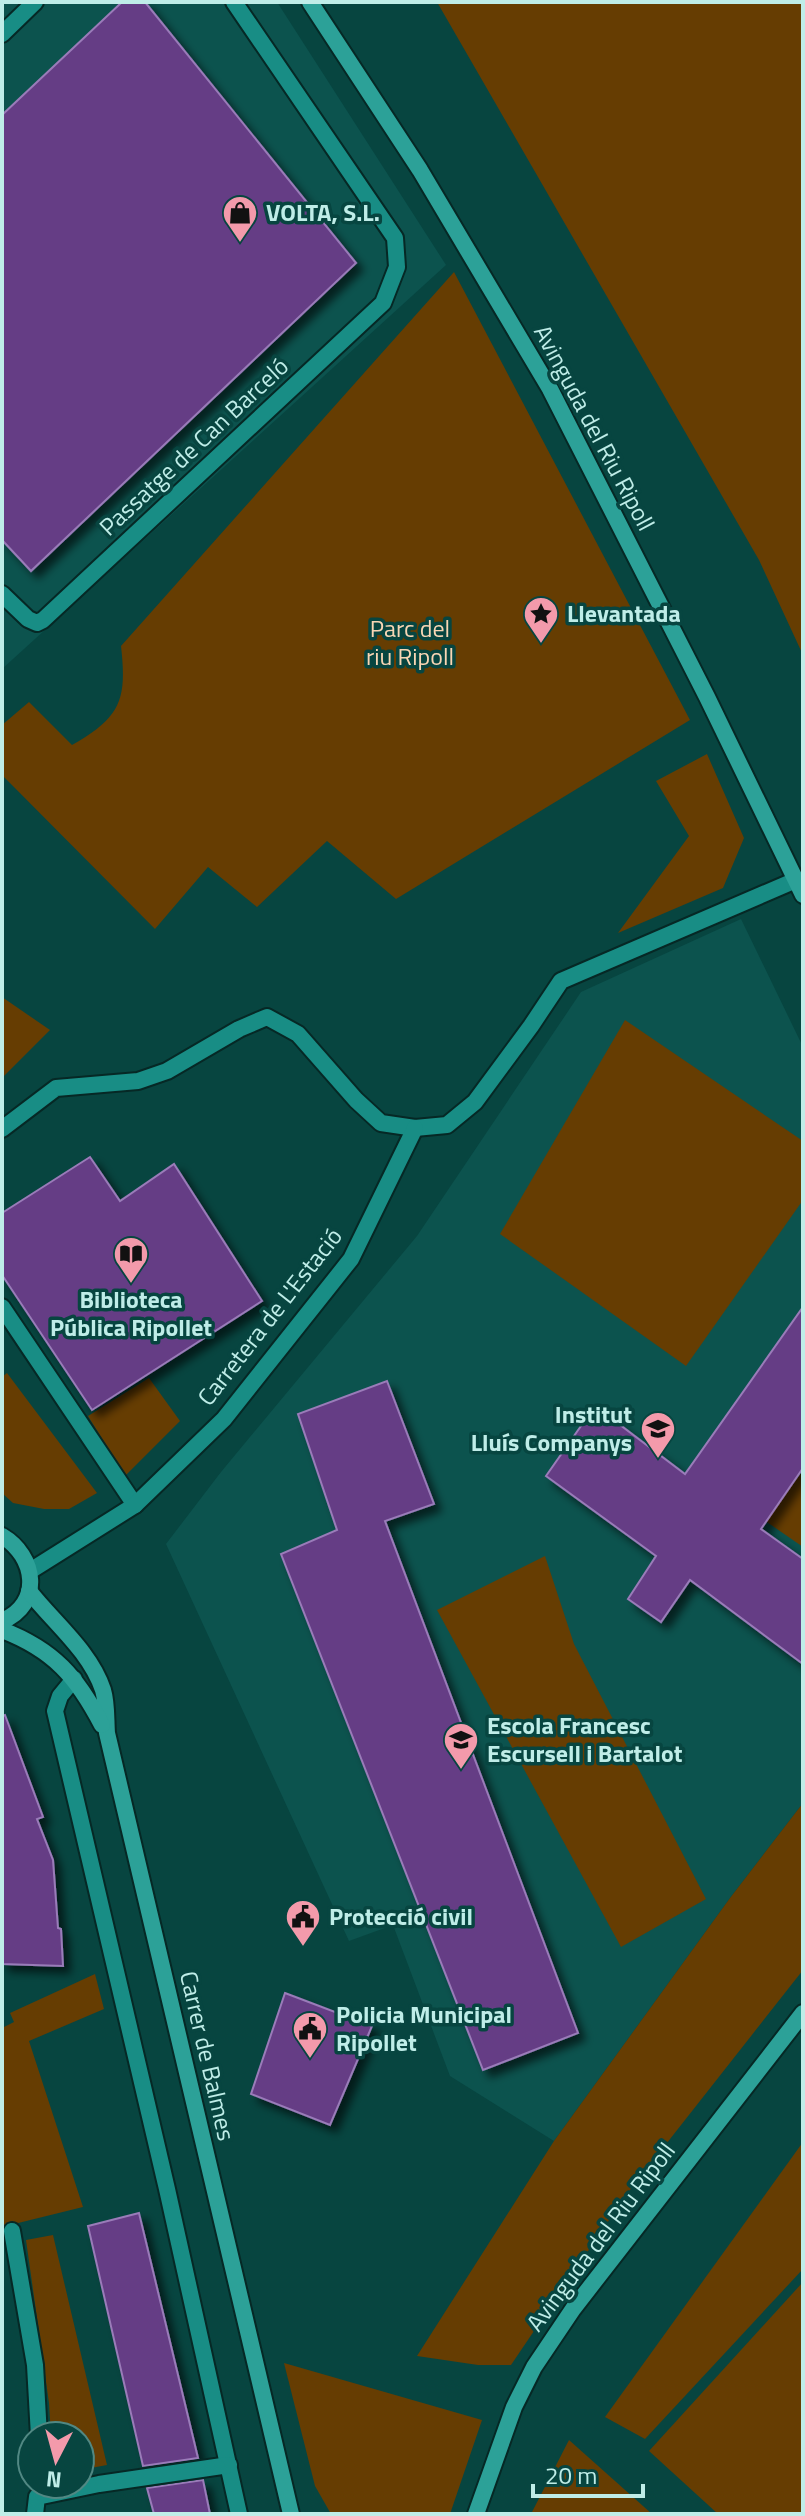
<svg xmlns="http://www.w3.org/2000/svg" width="805" height="2516" font-family="'Titillium Web',sans-serif">
	<defs>
		<filter id="shadow"><feDropShadow dx="7" dy="7" stdDeviation="4" flood-color="#0009"/></filter>
	</defs>
	<rect width="100%" height="100%" fill="#074540"/>
	<g fill="#0c534e">
		<path d="M2 2H277L446 265 2 669Z"/>
		<path d="M741 919 803 1047V1803L730 1898 554 2141 450 2076 393 1925 349 1941 166 1544 221 1472 417 1236 581 992Z"/>
	</g>
	<g fill="#663d02">
		<path d="M437 2H803V655L759 560Z"/>
		<path d="M454 272 690 720 396 899 327 841 257 907 208 867 155 929 2 775V725L29 702 72 745C121 717 127 700 121 646Z"/>
		<path d="M707 754 744 838 723 888 618 933 689 836 656 781Z"/>
		<path d="M2 997 50 1030 2 1078Z"/>
		<path d="M625 1020 803 1141V1200L686 1366 500 1234Z"/>
		<path d="M7 1373 97 1493 69 1509H44L13 1503 2 1493V1377Z"/>
		<path d="M149 1378 180 1421 125 1476 88 1416Z"/>
		<path d="M803 1471V1547L764 1520Z"/>
		<path d="M545 1556 574 1644 706 1899 621 1947 437 1610Z"/>
		<path d="M803 1803V1970L626 2195 511 2365H478L417 2356 554 2141 730 1898Z"/>
		<path d="M95 1974 104 2009 29 2041 83 2207 2 2227V2028L14 2022 10 2013Z"/>
		<path d="M803 2142V2269L645 2439 605 2417Z"/>
		<path d="M53 2235 107 2465 80 2470V2436H51L49 2403 26 2240Z"/>
		<path d="M803 2282V2514H718L649 2451Z"/>
		<path d="M284 2363 482 2420 450 2514H331L315 2486Z"/>
		<path d="M569 2440 652 2514H531Z"/>
	</g>
	<g fill="#653e85" stroke="#9a7bb9" stroke-width="2" filter="url(#shadow)">
		<path d="M122 2H145L356 263 31 571 2 540V115Z"/>
		<path d="M90 1157 120 1201 174 1164 262 1301 92 1410 2 1275V1213Z"/>
		<path d="M803 1307V1468L761 1529 803 1559V1664L690 1580 661 1622 628 1599 656 1556 546 1476 595 1406 685 1474Z"/>
		<path d="M387 1381 434 1504 385 1521 578 2033 483 2070 281 1554 337 1530 298 1414Z"/>
		<path d="M5 1715 43 1817 37 1819 53 1860 58 1928 61 1929 63 1966 2 1964V1716Z"/>
		<path d="M285 1993 372 2026 330 2125 251 2094Z"/>
		<path d="M139 2213 198 2458 143 2466 88 2226Z"/>
		<path d="M203 2480 210 2514H154L147 2488Z"/>
	</g>
	<g fill="none" stroke-linecap="round" stroke-linejoin="round">
		<defs>
			<g id="street">
				<path d="M2 34 35 2"/>
				<path d="M2 594 28 619 37 623 43 620 383 303 397 267 395 238 234 2"/>
				<path d="M2 1129 56 1088 138 1081 167 1071 239 1029 267 1017 298 1034 356 1100 381 1123 415 1128 447 1125 475 1102 531 1026 561 981 796 880"/>
				<path d="M2 1307 135 1505"/>
				<path d="M30 1571 135 1505 224 1419 351 1259 415 1128"/>
				<path d="M74 1679 60 1696 55 1711 167 2189 239 2514"/>
				<path d="M12 2231 35 2365 39 2436"/>
				<path d="M35 2514 37 2497 99 2484 229 2465"/>
			</g>
			<g id="secondary">
				<path d="M310 2 420 170 550 389 707 697 803 895"/>
				<path d="M2 1536C36 1556 43 1604 2 1621"/>
				<path d="M29 1591C54 1623 90 1651 103 1690 107 1703 106 1720 107 1733L291 2514"/>
				<path d="M2 1630C54 1650 77 1677 102 1725"/>
				<path d="M476 2514 514 2407 534 2367 573 2309 803 2013"/>
			</g>
		</defs>
		<use href="#street" stroke="#062825" stroke-width="20"/>
		<use href="#secondary" stroke="#062825" stroke-width="20"/>
		<use href="#street" stroke="#188d85" stroke-width="16"/>
		<use href="#secondary" stroke="#2ca198" stroke-width="16"/>
	</g>
	<defs>
		<symbol id="shop-pin" viewBox="-11 -11 22 30"><path d="M0 17L-7.5 6A9.5 9.5 0 1 1 7.5 6Z" fill="#f39aab" stroke="#074540"/><path d="M-5-2.5h2.3a2.7 3.5 0 0 1 5.4 0H5L5.5 6h-11ZM-1.5-2.5h3a1.5 2.3 0 0 0-3 0Z" fill="#111"/></symbol>
		<symbol id="sight-pin" viewBox="-11 -11 22 30"><path d="M0 17L-7.5 6A9.5 9.5 0 1 1 7.5 6Z" fill="#f39aab" stroke="#074540"/><path d="M0-6L1.8-2.2L6-1.7L2.9 1.2L3.7 5.4L0 3.3L-3.7 5.4L-2.9 1.2L-6-1.7L-1.8-2.2Z" fill="#111"/></symbol>
		<symbol id="library-pin" viewBox="-11 -11 22 30"><path d="M0 17L-7.5 6A9.5 9.5 0 1 1 7.5 6Z" fill="#f39aab" stroke="#074540"/><path d="M-6-4Q-3-5.5-.7-3.5V5Q-3 3-6 4ZM6-4Q3-5.5 .7-3.5V5Q3 3 6 4Z" fill="#111"/></symbol>
		<symbol id="school-pin" viewBox="-11 -11 22 30"><path d="M0 17L-7.5 6A9.5 9.5 0 1 1 7.5 6Z" fill="#f39aab" stroke="#074540"/><path d="M0-5L7-2L0 1L-7-2ZM-4 1L0 2.5L4 1V4Q0 6-4 4Z" fill="#111"/></symbol>
		<symbol id="civic-pin" viewBox="-11 -11 22 30"><path d="M0 17L-7.5 6A9.5 9.5 0 1 1 7.5 6Z" fill="#f39aab" stroke="#074540"/><path d="M-.6-6.5H3V-4.5H.6V-3L4-1V1h2V6H-6V1h2V-1L-.6-3ZM-1.2 2.5V6h2.4V2.5Z" fill="#111"/></symbol>
	</defs>
	<g fill-rule="evenodd">
		<use href="#shop-pin" x="220" y="193" width="40" height="54"/>
		<use href="#sight-pin" x="521" y="594" width="40" height="54"/>
		<use href="#library-pin" x="111" y="1234" width="40" height="54"/>
		<use href="#school-pin" x="638" y="1409" width="40" height="54"/>
		<use href="#school-pin" x="441" y="1720" width="40" height="54"/>
		<use href="#civic-pin" x="283" y="1897" width="40" height="54"/>
		<use href="#civic-pin" x="290" y="2009" width="40" height="54"/>
	</g>
	<g text-anchor="middle" stroke-width="7" stroke-linejoin="round" paint-order="stroke">
		<g font-size="24" font-weight="bold" fill="#bfede8" stroke="#074540" text-anchor="start">
			<text x="266" y="221">VOLTA, S.L.</text>
			<text x="567" y="622">Llevantada</text>
			<text x="131" y="1308" text-anchor="middle">Biblioteca<tspan x="131" dy="28">Pública Ripollet</tspan></text>
			<text x="632" y="1423" text-anchor="end">Institut<tspan x="632" dy="28">Lluís Companys</tspan></text>
			<text x="487" y="1734">Escola Francesc<tspan x="487" dy="28">Escursell i Bartalot</tspan></text>
			<text x="329" y="1925">Protecció civil</text>
			<text x="336" y="2023">Policia Municipal<tspan x="336" dy="28">Ripollet</tspan></text>
		</g>
		<g font-size="24" fill="#bfede8" stroke="#074540">
			<text transform="translate(594 428) rotate(62)" y="8">Avinguda del Riu Ripoll</text>
			<text transform="translate(194 447) rotate(-43)" y="8">Passatge de Can Barceló</text>
			<text transform="translate(270 1317) rotate(-52)" y="8">Carretera de L'Estació</text>
			<text transform="translate(207 2056) rotate(77)" y="8">Carrer de Balmes</text>
			<text transform="translate(601 2237) rotate(-53)" y="8">Avinguda del Riu Ripoll</text>
		</g>
		<g font-size="24" fill="#f9d6b4" stroke="#074540">
			<text x="410" y="637">Parc del<tspan x="410" dy="28">riu Ripoll</tspan></text>
		</g>
	</g>
	<rect width="805" height="2516" fill="none" stroke="#bfede8" stroke-width="8"/>
	<g transform="translate(56 2460) rotate(186)"><circle r="38" fill="#074540" stroke="#518883" stroke-width="2"/>
	<path d="M0-6L14 30L0 20L-14 30Z" fill="#f39aab"/>
	<text y="-12" font-size="22" font-weight="bold" text-anchor="middle" fill="#bfede8">N</text>
	</g>
	<path d="M533 2484v12h110v-12" fill="none" stroke="#bfede8" stroke-width="4"/>
	<text x="545" y="2484" font-size="24" fill="#bfede8" stroke="#074540" stroke-width="6" paint-order="stroke">20 m</text>
</svg>
